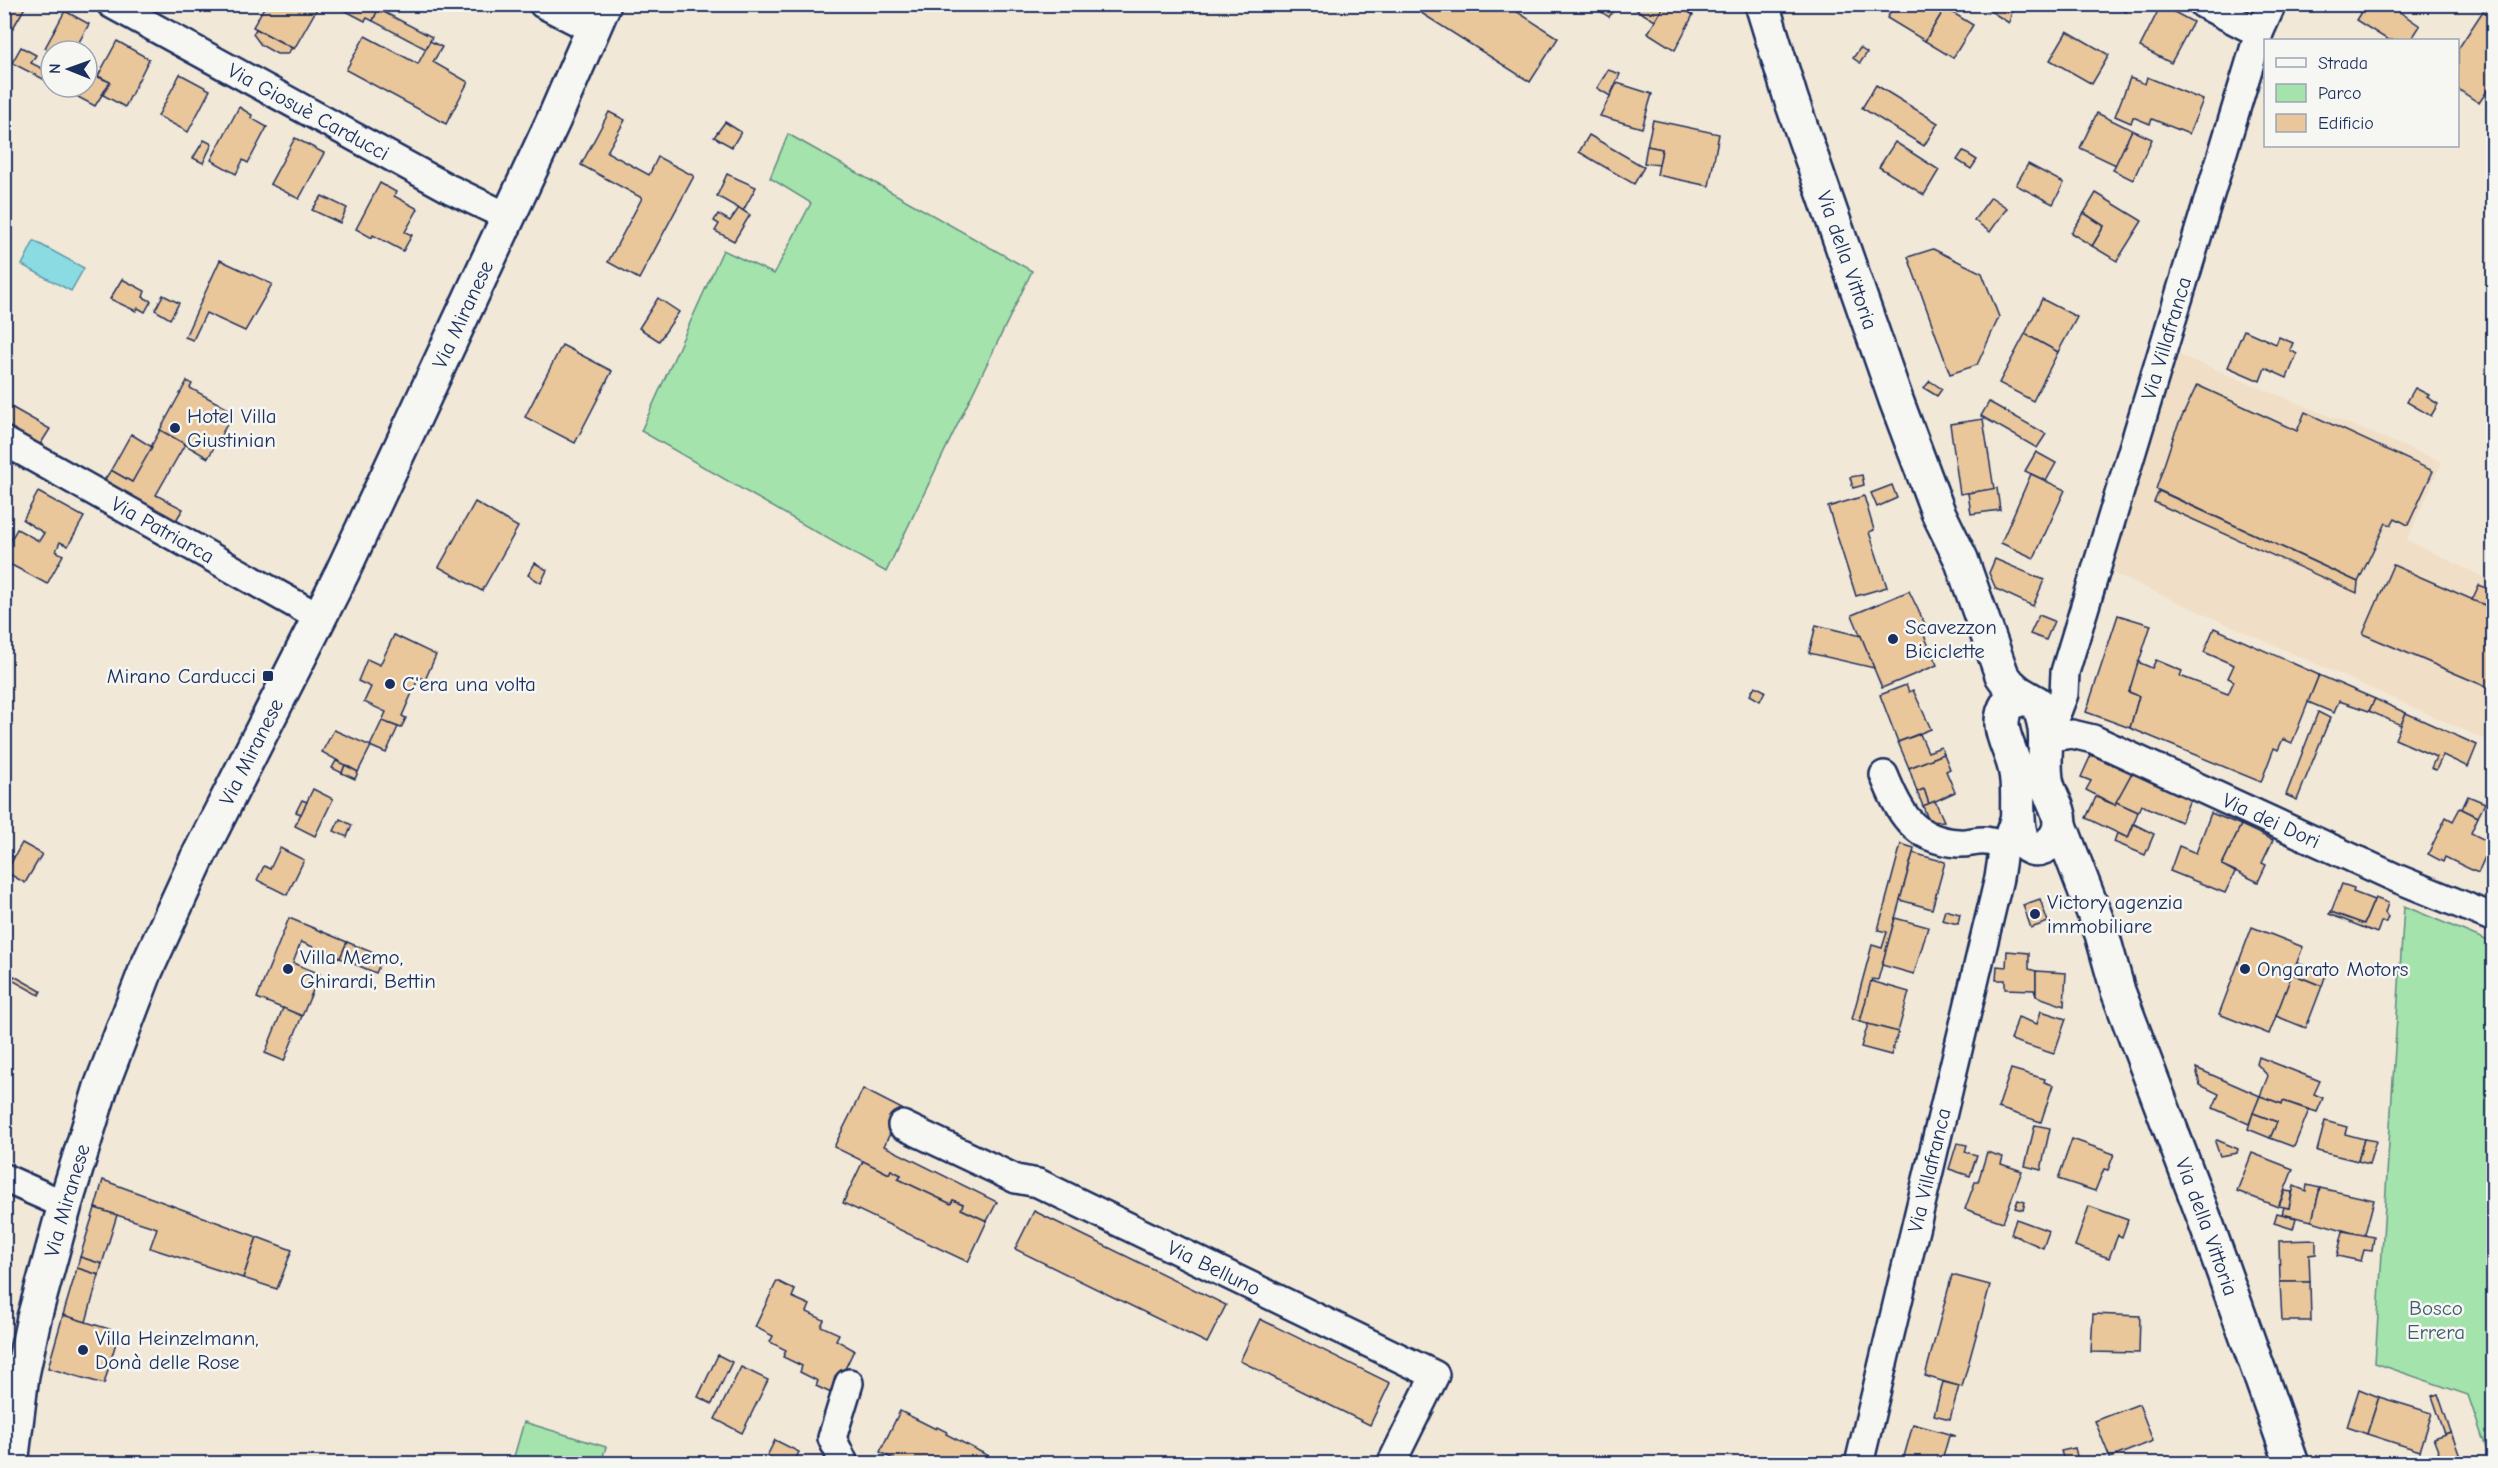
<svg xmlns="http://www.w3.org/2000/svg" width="2498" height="1468" font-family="'Comic Neue',sans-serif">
	<rect width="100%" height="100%" fill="#f2e8d8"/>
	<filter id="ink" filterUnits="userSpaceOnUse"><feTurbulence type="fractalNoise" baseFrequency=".0167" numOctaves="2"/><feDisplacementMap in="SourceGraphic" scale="12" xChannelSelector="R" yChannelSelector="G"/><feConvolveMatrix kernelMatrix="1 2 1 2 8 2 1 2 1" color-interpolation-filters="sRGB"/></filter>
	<g filter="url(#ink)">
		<path fill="#f0dec6" d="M2155 345 2442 462 2407 540 2493 582V743L2088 562Z"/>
		<g fill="#a4e3ab" stroke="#608984" stroke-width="1.5">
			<path d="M788 134 1032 271 886 572 641 431 723 250 774 274 811 203 770 178Z"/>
			<path d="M2404 906 2493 943V1463H2491L2468 1395 2375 1363Z"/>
			<path d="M524 1422 606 1447 601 1463 523 1464 513 1460Z"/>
		</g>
		<path fill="#8bdce2" stroke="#5e97ad" stroke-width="1.5" d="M34 241 84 268 71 291 22 265Z"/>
		<g fill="#eac69b" stroke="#1b2f5e" stroke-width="1.5">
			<path d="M4 4H27L13 28 4 25Z"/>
			<path d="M198 4H215L211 12Z"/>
			<path d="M266 4 319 5 294 49 253 27Z"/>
			<path d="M337 4H374L379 7 373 21 367 18 365 21 336 6Z"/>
			<path d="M1407 4H1505L1558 38 1530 82Z"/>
			<path d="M1590 4H1618L1609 17Z"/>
			<path d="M1627 4H1665L1655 21Z"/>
			<path d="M1665 4H1676L1693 15 1675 50 1648 33Z"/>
			<path d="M1895 4H1940L1945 8 1925 41 1887 18Z"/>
			<path d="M1989 4H2014L2009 23 1987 9Z"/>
			<path d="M2113 4H2130L2126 12Z"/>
			<path d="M2366 4H2388L2420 26 2411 40H2388L2356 20Z"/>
			<path d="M2161 5 2193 22 2171 63 2140 47Z"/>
			<path d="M1945 8 1973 25 1953 58 1925 41Z"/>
			<path d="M378 9 432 37 426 49 373 21Z"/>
			<path d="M65 11 89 24 78 44 81 46 78 51H51L45 48Z"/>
			<path d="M2483 11 2494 18V81L2479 103 2458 89V49Z"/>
			<path d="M256 29 292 48 287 54H277L261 45 253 34Z"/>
			<path d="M2067 31 2109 55 2092 84 2050 60Z"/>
			<path d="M365 36 418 64 430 41 442 47 433 62 468 82 446 124 346 70Z"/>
			<path d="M117 41 149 59 125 107 103 95 110 82 98 76Z"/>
			<path d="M21 47 36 55 31 63 43 69 51 54V83L12 63Z"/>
			<path d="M1860 48 1867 53 1860 63 1853 58Z"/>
			<path d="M1608 70 1620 74 1610 96 1597 88Z"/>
			<path d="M91 74 110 82 95 106 78 97 84 87H87Z"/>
			<path d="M180 74 210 90 188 132 158 116Z"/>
			<path d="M2147 77 2203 100 2189 134 2152 119 2150 124 2133 117 2131 123 2115 116 2130 78 2145 84Z"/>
			<path d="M1617 83 1652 94 1642 128 1600 116Z"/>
			<path d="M1876 85 1938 123 1924 146 1862 108Z"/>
			<path d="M239 107 252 115 251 118 267 127 248 163 243 160 236 174 211 160Z"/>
			<path d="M609 112 625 120 607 152 649 175 658 157 694 176 639 279 608 262 642 198 581 165Z"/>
			<path d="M2097 113 2132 130 2116 165 2080 148Z"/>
			<path d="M1653 120 1719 134 1709 186 1657 175 1662 149 1647 146Z"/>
			<path d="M725 122 741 132 732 147 714 137Z"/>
			<path d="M2132 130 2152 139 2133 180 2113 170Z"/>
			<path d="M1589 135 1644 167 1634 184 1579 152Z"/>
			<path d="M295 138 324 153 299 199 270 184Z"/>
			<path d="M204 140 212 144 203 163 193 158Z"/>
			<path d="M1895 142 1939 170 1924 195 1879 167Z"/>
			<path d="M1647 146 1662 149 1659 165 1644 163Z"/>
			<path d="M1963 151 1977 160 1971 169 1957 160Z"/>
			<path d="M2028 164 2064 183 2053 204 2016 185Z"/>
			<path d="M727 174 756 187 743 211 717 196Z"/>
			<path d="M380 183 396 192 394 196 418 209 405 232 412 235 403 251 373 235 372 238 356 229Z"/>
			<path d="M2096 193 2142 221 2117 261 2092 246 2104 226 2084 213Z"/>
			<path d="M322 196 347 208 340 223 312 210Z"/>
			<path d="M1991 197 2007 208 1990 232 1974 220Z"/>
			<path d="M739 208 750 215 734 241 715 231 719 224 714 221 718 214 730 221Z"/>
			<path d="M2084 213 2104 226 2092 246 2071 233Z"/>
			<path d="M1933 249 1982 273 1999 317 1977 365 1950 374 1908 257Z"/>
			<path d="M220 260 272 284 245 331 206 313 193 340 185 337Z"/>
			<path d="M122 279 145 291 143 297 151 301 145 312 138 308 136 311 110 299Z"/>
			<path d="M163 295 179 303 170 319 155 310Z"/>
			<path d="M658 298 679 312 659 341 639 328Z"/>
			<path d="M2042 299 2077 317 2058 352 2025 334Z"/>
			<path d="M2244 330 2276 344 2279 337 2293 343 2290 350 2297 354 2287 378 2265 368 2260 381 2228 367Z"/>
			<path d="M2025 334 2058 352 2033 401 1999 383Z"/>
			<path d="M562 345 612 371 575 443 525 417Z"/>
			<path d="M187 381 192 384 190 388 234 412 208 458 160 430Z"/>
			<path d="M1930 381 1942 389 1937 396 1924 388Z"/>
			<path d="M2197 385 2297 431 2305 412 2433 471 2408 525 2395 518 2391 525 2386 523 2358 582 2156 489 2175 432Z"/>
			<path d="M2415 388 2429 395 2427 397 2438 404 2431 416 2407 402Z"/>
			<path d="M1989 402 2046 434 2037 448 1981 416Z"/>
			<path d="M4 403 50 429 38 448 4 429Z"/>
			<path d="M1983 419 1994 489 1960 494 1950 424Z"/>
			<path d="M160 430 185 444 156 495 183 509 173 525 101 485 111 470 132 482Z"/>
			<path d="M131 434 152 447 132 482 111 470Z"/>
			<path d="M2036 452 2056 463 2046 481 2025 471Z"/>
			<path d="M2031 474 2065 490 2034 558 2001 543Z"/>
			<path d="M1862 475 1864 485 1853 488 1850 477Z"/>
			<path d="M1892 485 1897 498 1877 507 1871 493Z"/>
			<path d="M1997 488 2000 510 1971 514 1968 493Z"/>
			<path d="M2159 491 2358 582 2357 593 2154 502Z"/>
			<path d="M38 492 84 517 68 546 60 542 56 551 63 555 47 584 4 561V552L17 529 39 541 44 533 23 520Z"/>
			<path d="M1864 496 1874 530 1869 532 1887 587 1856 596 1828 507Z"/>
			<path d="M475 502 518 527 482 591 439 567Z"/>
			<path d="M1995 559 2044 580 2033 606 1996 589 1989 573Z"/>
			<path d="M535 563 547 570 541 583 528 575Z"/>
			<path d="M2393 565 2494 609V690L2363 634Z"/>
			<path d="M2479 585 2491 590 2485 605 2472 600Z"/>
			<path d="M1909 591 1925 624 1920 626 1937 665 1882 688 1852 615Z"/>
			<path d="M2039 615 2054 621 2046 640 2030 634Z"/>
			<path d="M2118 615 2151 625 2129 692 2139 696 2130 728 2086 712Z"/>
			<path d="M1816 625 1861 636 1874 668 1809 653Z"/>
			<path d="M2214 628 2319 675 2292 743 2283 739 2278 750 2274 748 2261 782 2130 728 2139 696 2129 692 2138 662 2152 668 2156 660 2182 671 2180 676 2228 694 2234 681 2228 678 2234 665 2204 652Z"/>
			<path d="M394 635 436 655 425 680 419 677 402 716 406 718 401 728 382 721 386 712 364 702 371 687 358 681 367 659 380 665Z"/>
			<path d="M2319 675 2375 699 2369 711 2339 701 2334 713 2308 702Z"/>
			<path d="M1906 685 1909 692 1913 690 1931 729 1898 742 1880 695Z"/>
			<path d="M1755 686 1765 691 1760 701 1750 695Z"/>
			<path d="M2375 699 2406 713 2401 725 2369 711Z"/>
			<path d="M2318 712 2330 718 2297 800 2286 795Z"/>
			<path d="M2406 713 2477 745 2468 767 2443 755 2436 770 2431 768 2436 757 2395 739Z"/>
			<path d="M382 721 398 727 386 753 370 746Z"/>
			<path d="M334 730 371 746 358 772 322 752Z"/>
			<path d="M1920 734 1928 752 1941 747 1944 754 1909 768 1898 742Z"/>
			<path d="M1944 754 1950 769 1946 771 1955 792 1929 804 1924 789 1917 792 1909 768Z"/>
			<path d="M2091 755 2132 773 2115 805 2086 790 2091 781 2081 777Z"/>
			<path d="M336 761 345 765 342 773 332 768Z"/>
			<path d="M345 765 358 772 355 779 342 773Z"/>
			<path d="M2133 771 2191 797 2181 822 2141 805 2138 812 2116 802Z"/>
			<path d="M313 789 333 799 315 836 295 826Z"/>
			<path d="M1924 789 1929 804 1923 806 1917 792Z"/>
			<path d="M2468 796 2485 803 2478 817 2462 809Z"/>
			<path d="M2096 797 2115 805 2116 802 2138 812 2128 838 2086 818Z"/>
			<path d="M302 800 307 802 301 814 296 812Z"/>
			<path d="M1935 801 1944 821 1929 822 1923 806Z"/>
			<path d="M2460 808 2478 817 2471 833 2491 843 2478 873 2445 857 2443 862 2428 854 2446 817 2453 821Z"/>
			<path d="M2211 813 2241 825 2222 865 2235 872 2225 893 2170 871 2179 846 2196 853Z"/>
			<path d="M340 819 352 825 347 837 334 831Z"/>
			<path d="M2134 824 2154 834 2145 855 2114 842 2117 833 2128 838Z"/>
			<path d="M2241 825 2273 840 2262 863 2266 865 2258 882 2222 865Z"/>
			<path d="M22 843 42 854 25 883 6 872Z"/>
			<path d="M1901 844 1914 848 1913 853 1878 980 1872 979 1860 1022 1852 1019 1872 945 1882 948 1887 932 1878 930Z"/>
			<path d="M280 848 304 860 287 895 257 880 264 866 270 869Z"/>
			<path d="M4 852 14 857 7 871 4 869Z"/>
			<path d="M1913 853 1945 862 1932 909 1900 900Z"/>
			<path d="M2342 884 2354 888 2353 892 2374 900 2364 924 2331 912Z"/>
			<path d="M2375 898 2388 903 2385 913 2388 917 2386 922H2381L2377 933 2329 914 2331 912 2364 924Z"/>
			<path d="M2040 899 2048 922 2031 928 2023 905Z"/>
			<path d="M1945 910 1960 914 1958 924 1942 920Z"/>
			<path d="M289 918 347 942 340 958 301 942 293 963 320 974 302 1016 257 998Z"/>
			<path d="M1895 918 1928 927 1914 974 1882 965Z"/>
			<path d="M2252 927 2303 947 2269 1034 2219 1014Z"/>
			<path d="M347 942 383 957 376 973 340 958Z"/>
			<path d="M2007 951 2029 953V969L2036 971V996L2034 990 2005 989V980H1996L1997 966 2006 967Z"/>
			<path d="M2297 963 2326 974 2322 986 2292 974Z"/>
			<path d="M2036 971 2066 973 2064 1006 2036 996Z"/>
			<path d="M2292 974 2322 986 2306 1028 2276 1016Z"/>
			<path d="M14 976 41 991 39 995 12 980Z"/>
			<path d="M1871 981 1909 992 1898 1032 1860 1022Z"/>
			<path d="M283 1008 302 1016 284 1061 265 1053Z"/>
			<path d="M2041 1011 2066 1019 2054 1054 2011 1040 2018 1017 2037 1024Z"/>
			<path d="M1868 1024 1898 1032 1891 1055 1861 1047Z"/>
			<path d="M2259 1057 2320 1081 2314 1094 2323 1098 2317 1112 2283 1101 2282 1104 2260 1096 2268 1076 2257 1064Z"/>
			<path d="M2196 1068 2260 1096 2249 1124 2213 1108 2219 1094 2200 1085Z"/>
			<path d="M2011 1069 2045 1079 2044 1082 2053 1085 2041 1122 1998 1108Z"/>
			<path d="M863 1089 902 1109 884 1146 997 1202 987 1221 961 1209 963 1204 953 1200 951 1204 898 1179 901 1175 891 1170 889 1174 834 1147Z"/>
			<path d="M2260 1096 2282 1104 2283 1101 2309 1110 2294 1147 2270 1138 2277 1122 2253 1113Z"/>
			<path d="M2253 1113 2277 1122 2270 1138 2248 1129Z"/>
			<path d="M2325 1121 2347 1127 2345 1134 2364 1139 2358 1161 2317 1151Z"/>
			<path d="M2035 1125 2050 1128 2041 1170 2025 1166Z"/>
			<path d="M2072 1139 2114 1154 2108 1170 2104 1169 2095 1191 2058 1179Z"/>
			<path d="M2364 1139 2376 1141 2369 1164 2358 1161Z"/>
			<path d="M2217 1140 2238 1149 2237 1153 2220 1156 2215 1142Z"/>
			<path d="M1957 1143 1967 1145 1965 1152 1977 1155 1970 1176 1949 1169Z"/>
			<path d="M1987 1152 2003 1157 2001 1164 2022 1171 2003 1222 1965 1209 1975 1182H1978Z"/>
			<path d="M2252 1153 2293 1169 2278 1207 2237 1191Z"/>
			<path d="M863 1161 889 1174 891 1170 901 1175 898 1179 951 1204 953 1200 963 1204 961 1209 987 1221 968 1262 843 1203Z"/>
			<path d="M103 1180 257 1237 243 1278 150 1248 157 1228 95 1208Z"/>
			<path d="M2307 1185 2320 1188 2312 1221 2282 1214 2284 1207 2289 1208 2294 1186 2306 1191Z"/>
			<path d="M2320 1188 2374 1200 2365 1234 2367 1237 2312 1221Z"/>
			<path d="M2285 1191 2292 1192 2289 1208 2279 1206Z"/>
			<path d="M2018 1200 2025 1202 2023 1210 2015 1208Z"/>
			<path d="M2089 1206 2128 1220 2122 1237 2118 1235 2109 1258 2075 1246Z"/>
			<path d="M95 1208 117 1215 102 1264 80 1257Z"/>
			<path d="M1034 1211 1226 1305 1207 1343 1015 1249Z"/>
			<path d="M2277 1213 2296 1218 2293 1229 2274 1223Z"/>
			<path d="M2016 1219 2049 1231 2043 1248 2011 1234Z"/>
			<path d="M2343 1231 2374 1237 2372 1251 2364 1250 2361 1261 2337 1256Z"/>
			<path d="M257 1237 292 1250 277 1289 243 1278Z"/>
			<path d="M2316 1240V1254L2309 1255 2310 1282H2280L2279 1241Z"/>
			<path d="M80 1257 102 1264 99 1275 77 1268Z"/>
			<path d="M77 1268 99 1275 86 1322 63 1315Z"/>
			<path d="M1952 1275 1990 1285 1962 1387 1925 1376Z"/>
			<path d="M777 1281 795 1290 792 1297 810 1305 807 1312 824 1320 821 1326 839 1334 836 1340 854 1350 833 1394 816 1386 818 1381 800 1372 802 1366 783 1357 786 1350 770 1342 773 1336 755 1327Z"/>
			<path d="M2280 1282H2310L2311 1321H2282Z"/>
			<path d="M2093 1314 2140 1316 2139 1353 2091 1352Z"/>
			<path d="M63 1315 119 1332 104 1384 48 1368Z"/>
			<path d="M1260 1319 1390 1383 1370 1425 1240 1361Z"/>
			<path d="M718 1355 732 1362 712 1404 698 1397Z"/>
			<path d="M741 1367 768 1380 742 1433 715 1419Z"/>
			<path d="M1943 1382 1959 1386 1950 1419 1934 1415Z"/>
			<path d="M2359 1389 2379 1397 2367 1434 2347 1427Z"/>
			<path d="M2438 1394 2451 1432 2445 1434 2432 1396Z"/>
			<path d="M2379 1397 2432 1413 2420 1451 2367 1434Z"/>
			<path d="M2139 1404 2153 1441 2110 1458 2095 1421Z"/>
			<path d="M900 1411 936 1429 937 1427 947 1432 946 1434 1004 1464H902L880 1452Z"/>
			<path d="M1913 1424 1956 1436H1949L1941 1464H1902Z"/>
			<path d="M2451 1432 2462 1462 2443 1464 2433 1438Z"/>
			<path d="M775 1440 799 1452 793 1464H782L767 1456Z"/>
			<path d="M2075 1448 2079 1464H2065L2061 1451Z"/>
		</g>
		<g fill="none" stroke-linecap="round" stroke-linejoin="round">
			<defs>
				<g id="minor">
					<path id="s1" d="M111 4 450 189 508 217"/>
					<path d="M543 4 592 29"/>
					<path d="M2203 4 2259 33"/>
					<path id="s2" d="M4 441 320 618"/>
					<path id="s3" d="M2047 738 2064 694 2065 672 2259 33 2272 4"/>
					<path id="s4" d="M2047 738 2072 734 2093 739 2396 878 2494 918"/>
					<path d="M1884 775C1899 812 1913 840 1958 843 1967 844 1977 840 1986 841 1993 842 1999 844 2005 846"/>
					<path id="s5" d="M902 1125 1016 1179 1038 1183 1435 1375 1391 1464"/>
					<path d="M4 1178 65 1205"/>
					<path d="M843 1461 832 1438 849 1383"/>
					<path id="s6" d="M1859 1464 1999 878 2003 851 2017 812"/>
				</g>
				<g id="major">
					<path id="s7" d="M1762 4 1791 99 1896 400 1938 512 1961 559 2002 675C2012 690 2022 695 2037 703 2052 733 2042 750 2046 779 2048 795 2060 807 2060 823 2060 844 2030 861 2021 837 2014 815 2021 791 2015 768 2010 745 1993 726 2008 703L2024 698"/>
					<path id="s8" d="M2060 825 2102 934 2118 991 2205 1220 2292 1464"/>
					<path id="s9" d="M11 1464 22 1375 34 1318 65 1205 101 1087 146 970 197 859 342 573 554 119 604 4"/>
				</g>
			</defs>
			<use href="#minor" stroke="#1b2f5e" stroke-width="32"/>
			<use href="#major" stroke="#1b2f5e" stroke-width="38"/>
			<use href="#minor" stroke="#f6f6f2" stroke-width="27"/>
			<use href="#major" stroke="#f6f6f2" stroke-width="33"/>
		</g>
	</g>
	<g fill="#1b2f5e" stroke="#f6f6f2" stroke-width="2">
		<circle cx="175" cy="428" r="6"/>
		<circle cx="1893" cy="639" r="6"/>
		<rect x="262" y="670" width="12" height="12" rx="3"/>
		<circle cx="390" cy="684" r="6"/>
		<circle cx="2035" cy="914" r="6"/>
		<circle cx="288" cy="969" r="6"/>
		<circle cx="2245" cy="969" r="6"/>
		<circle cx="83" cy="1350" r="6"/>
	</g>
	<g text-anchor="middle" stroke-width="5" stroke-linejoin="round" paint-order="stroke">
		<g font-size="21" fill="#1b2f5e" stroke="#f6f6f2">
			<text dy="7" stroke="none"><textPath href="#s1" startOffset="225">Via Giosuè Carducci</textPath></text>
			<text dy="7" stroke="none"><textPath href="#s7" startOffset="270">Via della Vittoria</textPath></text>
			<text dy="7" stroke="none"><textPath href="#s9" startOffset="1242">Via Miranese</textPath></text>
			<text dy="7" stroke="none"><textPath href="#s3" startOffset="418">Via Villafranca</textPath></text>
			<text dy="7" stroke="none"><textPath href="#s2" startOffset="182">Via Patriarca</textPath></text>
			<text dy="7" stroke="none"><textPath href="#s9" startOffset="756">Via Miranese</textPath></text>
			<text dy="7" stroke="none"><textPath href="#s4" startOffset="243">Via dei Dori</textPath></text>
			<text dy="7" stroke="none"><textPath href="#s6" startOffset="302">Via Villafranca</textPath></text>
			<text dy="7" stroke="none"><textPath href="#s9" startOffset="270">Via Miranese</textPath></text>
			<text dy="7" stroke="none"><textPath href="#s8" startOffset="428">Via della Vittoria</textPath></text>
			<text dy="7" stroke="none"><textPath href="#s5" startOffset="344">Via Belluno</textPath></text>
		</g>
		<g font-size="21" fill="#1b2f5e" stroke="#f6f6f2" text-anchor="start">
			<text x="187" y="423">Hotel Villa<tspan x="187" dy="24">Giustinian</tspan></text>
			<text x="1905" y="634">Scavezzon<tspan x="1905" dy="24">Biciclette</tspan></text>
			<text x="256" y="683" text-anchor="end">Mirano Carducci</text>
			<text x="402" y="691">C'era una volta</text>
			<text x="2047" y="909">Victory agenzia<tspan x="2047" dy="24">immobiliare</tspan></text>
			<text x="300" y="964">Villa Memo,<tspan x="300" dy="24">Ghirardi, Bettin</tspan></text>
			<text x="2257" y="976">Ongarato Motors</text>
			<text x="95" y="1345">Villa Heinzelmann,<tspan x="95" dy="24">Donà delle Rose</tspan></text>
		</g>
		<g font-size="21" fill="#3d5c71" stroke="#f6f6f2">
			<text x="2436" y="1315">Bosco<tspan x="2436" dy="24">Errera</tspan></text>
		</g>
	</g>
	<rect width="2498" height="1468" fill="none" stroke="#f6f6f2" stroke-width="24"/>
	<rect x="12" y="12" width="2474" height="1444" fill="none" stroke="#1b2f5e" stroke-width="2" filter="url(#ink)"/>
	<rect x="2264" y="39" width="195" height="108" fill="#f6f6f2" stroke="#9ea6b7" stroke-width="1.5"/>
	<rect x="2276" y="58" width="30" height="9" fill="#f6f6f2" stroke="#9ea6b7" stroke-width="1.5"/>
	<text x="2318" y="69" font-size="18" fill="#1b2f5e">Strada</text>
	<rect x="2276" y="84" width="30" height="18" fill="#a4e3ab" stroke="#9ea6b7" stroke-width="1.5"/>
	<text x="2318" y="99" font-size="18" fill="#1b2f5e">Parco</text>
	<rect x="2276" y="114" width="30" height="18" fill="#eac69b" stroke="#9ea6b7" stroke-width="1.5"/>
	<text x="2318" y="129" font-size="18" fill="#1b2f5e">Edificio</text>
	<g transform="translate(69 69) rotate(271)"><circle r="28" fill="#f6f6f2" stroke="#9ea6b7" stroke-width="1.5"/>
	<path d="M0-4.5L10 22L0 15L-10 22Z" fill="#1b2f5e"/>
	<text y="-9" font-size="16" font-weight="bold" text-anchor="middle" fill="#1b2f5e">N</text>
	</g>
</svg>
